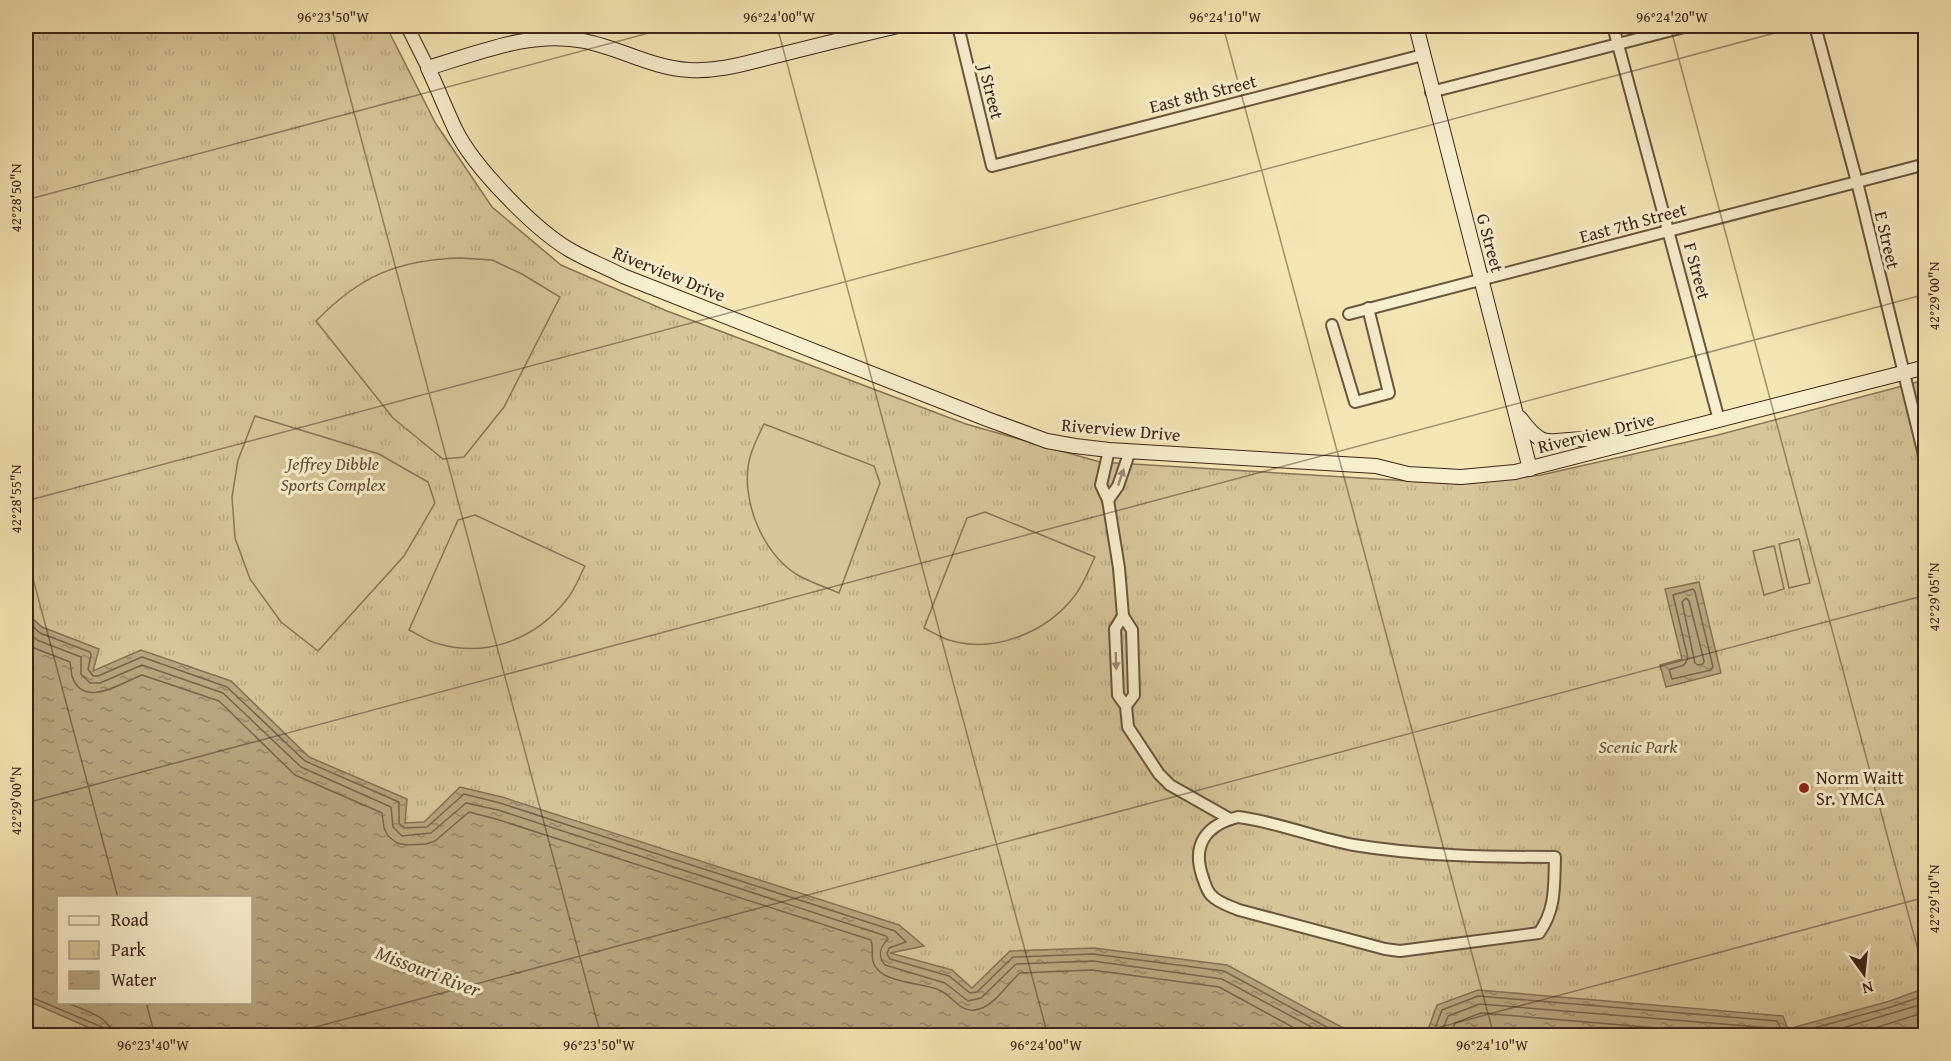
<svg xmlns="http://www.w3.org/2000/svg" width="1951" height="1061" font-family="'Gentium Book Plus',serif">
	<defs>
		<pattern id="park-tufts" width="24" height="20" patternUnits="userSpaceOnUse" patternTransform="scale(1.5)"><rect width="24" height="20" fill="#d6c699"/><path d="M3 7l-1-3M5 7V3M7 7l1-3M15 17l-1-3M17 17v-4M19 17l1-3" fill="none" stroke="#b9aa83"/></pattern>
		<pattern id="water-ripples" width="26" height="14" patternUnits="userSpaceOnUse" patternTransform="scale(1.5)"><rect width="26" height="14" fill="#b6a57f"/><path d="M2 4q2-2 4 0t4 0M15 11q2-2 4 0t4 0" fill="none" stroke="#958667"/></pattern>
	</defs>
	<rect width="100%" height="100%" fill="#f5e7b4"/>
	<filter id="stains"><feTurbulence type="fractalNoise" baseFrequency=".00333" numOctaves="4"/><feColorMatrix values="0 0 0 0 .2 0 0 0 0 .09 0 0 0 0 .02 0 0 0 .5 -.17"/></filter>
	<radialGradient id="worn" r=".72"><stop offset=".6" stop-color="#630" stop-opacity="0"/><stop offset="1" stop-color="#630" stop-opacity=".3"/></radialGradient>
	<g fill="url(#park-tufts)" stroke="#897558" stroke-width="1.5">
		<path d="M26 26H386L436 124 492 207 561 265 667 311 966 424 1100 462 1460 484 1541 475 1718 435 1925 380V1035H990L444 847 26 673Z"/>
		<path d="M26 1000 106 1035H26Z"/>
	</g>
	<g fill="#d6c699" stroke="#897558" stroke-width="1.5">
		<path d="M460 258 492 260 522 274 560 297 504 407 464 457 443 459 393 418 316 321C360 276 397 260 460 258Z"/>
		<path d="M255 416 379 454 428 482 435 503 404 556 318 651 281 622 250 579 235 538 232 497 238 460Z"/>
		<path d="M764 424 874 466 880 483 839 593C825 587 809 582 796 574 761 552 738 494 751 454 754 444 759 434 764 424Z"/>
		<path d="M985 512 1095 557C1089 569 1084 583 1076 594 1048 632 995 654 949 640 940 637 932 632 924 628L967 518Z"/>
		<path d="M475 515 585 566C579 577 575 590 567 599 537 638 488 658 439 644 429 642 419 635 409 630L458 520Z"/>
		<path d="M1799 539 1810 583 1789 588 1779 544Z"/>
		<path d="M1774 546 1784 589 1764 595 1753 551Z"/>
	</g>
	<g fill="url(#water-ripples)" stroke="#857156" stroke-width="1.5" fill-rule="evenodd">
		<path d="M1699 582 1721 673 1666 687 1660 665 1682 659 1665 589Z"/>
		<path d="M26 612 42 627 99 649 93 671 141 650 231 681 309 757 407 799 405 823 424 822 460 787 502 797 899 925 924 946 890 953 952 970 972 988 1010 951 1094 948 1227 965 1356 1035H106L26 1000ZM58 898H250V1002H58Z"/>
		<path d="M1925 988V1035H1426L1437 1005 1478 990 1783 1016 1788 1029 1890 1001Z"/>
	</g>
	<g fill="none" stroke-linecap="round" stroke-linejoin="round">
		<g stroke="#79644c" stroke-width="1.5">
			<path d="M1693 589 1695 592 1713 667 1711 670 1672 679 1669 670 1684 665 1688 658 1673 595Z"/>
			<path d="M1686 598 1689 601 1704 661 1703 664 1698 665 1695 663 1682 602Z"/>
			<path d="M26 620 40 633 90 652 91 655 88 669 93 676H98L142 657 227 687 305 761 399 802V823L404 828 427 827 464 794 500 803 895 931 906 942 889 948 887 954 890 959 949 976 970 993 977 992 1013 957 1093 954 1224 971 1343 1036"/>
			<path d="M26 630 37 640 81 657V674L90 683H100L142 665 223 693 301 767 391 807 393 827 402 836 431 833 466 803 498 810 886 936 888 939C880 947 877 955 885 965L945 983 968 1001 981 998 1016 964 1093 961 1222 979 1328 1036"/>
			<path d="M26 642 34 648 70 662C71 667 71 672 72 676 83 710 123 682 142 675L219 701 295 775 382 813 384 828 388 836 397 843 407 845 426 844 435 841 469 812 496 819 871 940C875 950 868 960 878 970 890 983 922 983 939 990 954 996 960 1015 979 1009 995 1005 1008 983 1020 973L1092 970 1219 987 1309 1036"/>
			<path d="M26 995 102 1027 105 1031 106 1036"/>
			<path d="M65 1002C80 1009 112 1016 113 1036"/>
			<path d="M1432 1036 1442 1010 1478 996 1777 1021 1783 1033 1788 1035 1891 1007 1926 995"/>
			<path d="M1440 1036 1448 1016 1480 1004 1771 1028 1775 1036"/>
			<path d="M1450 1036 1455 1023 1481 1013 1751 1036"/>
			<path d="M1816 1036 1926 1003"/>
			<path d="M1849 1036 1926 1012"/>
		</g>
		<defs>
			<g id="minor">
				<path d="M958 26 992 166 1423 55"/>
				<path d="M1613 26 1719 420"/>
				<path d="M1815 26 1857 182 1926 463"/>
				<path d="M1431 92 1688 26"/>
				<path d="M1349 314 1926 164"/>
				<path d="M1332 325 1355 402 1389 393 1368 308"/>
				<path d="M1109 450 1101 485 1108 500 1119 568 1123 616 1132 630 1134 695 1126 706"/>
				<path d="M1108 500 1118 486 1130 451"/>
				<path d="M1123 616 1115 629 1118 695 1126 706 1128 727 1159 774 1170 785 1230 819"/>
				<path d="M1238 817C1278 822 1315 838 1354 845 1421 856 1488 857 1555 857 1554 887 1556 909 1539 933L1400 951 1385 949 1239 910C1230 906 1218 903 1211 895 1207 891 1205 884 1203 878 1191 845 1206 825 1238 817Z"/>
			</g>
			<path id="tertiary" d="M407 26 428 68"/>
			<g id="secondary">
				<path d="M898 26C859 35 819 45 779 55 749 62 721 72 689 70 652 68 620 48 584 41 532 30 478 53 428 68 438 89 446 110 456 131 475 168 534 229 570 250 587 260 606 267 623 276L987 419 1047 441 1075 446 1109 450 1376 466 1408 474 1461 477 1515 472 1926 367"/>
				<path d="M1416 26 1530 469"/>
				<path d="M1520 418C1545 452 1549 439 1585 439 1598 439 1610 441 1622 442"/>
			</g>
		</defs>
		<use href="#minor" stroke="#6a553f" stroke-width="14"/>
		<use href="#tertiary" stroke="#6a553f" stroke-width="15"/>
		<use href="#secondary" stroke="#3c2418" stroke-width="16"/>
		<use href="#minor" stroke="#f8efce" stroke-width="10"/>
		<use href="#tertiary" stroke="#f8efce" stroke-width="12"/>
		<use href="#secondary" stroke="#f8efce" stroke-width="14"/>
	</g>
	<defs><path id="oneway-solid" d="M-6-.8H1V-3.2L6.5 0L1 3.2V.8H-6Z" transform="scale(1.5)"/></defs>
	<g fill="#9a8a73">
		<use href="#oneway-solid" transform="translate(1121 477) rotate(-71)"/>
		<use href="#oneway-solid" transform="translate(1116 661) rotate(88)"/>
	</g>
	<path fill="none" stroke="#3c2418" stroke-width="1.5" stroke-opacity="0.45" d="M331 26 601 1036M777 26 1048 1036M1223 26 1494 1036M1670 26 1926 980M26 200 675 26M26 501 1801 26M26 552 118 898M26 803 1926 294M146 1002 155 1036M282 1036 1926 595M1407 1036 1926 897"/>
	<circle fill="#8f2418" stroke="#f8efce" stroke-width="2" cx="1804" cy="788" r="6"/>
	<g text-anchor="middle" stroke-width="6" stroke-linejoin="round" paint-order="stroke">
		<g font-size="18" fill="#3c2418" stroke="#f8efce">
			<text transform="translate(991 92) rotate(76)" y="6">J Street</text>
			<text transform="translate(1203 94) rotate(-14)" y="6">East 8th Street</text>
			<text transform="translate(1633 223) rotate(-15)" y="6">East 7th Street</text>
			<text transform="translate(1887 240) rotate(77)" y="6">E Street</text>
			<text transform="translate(1490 243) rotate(75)" y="6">G Street</text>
			<text transform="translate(1697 271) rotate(75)" y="6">F Street</text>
			<text transform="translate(669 274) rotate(22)" y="6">Riverview Drive</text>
			<text transform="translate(1121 430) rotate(5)" y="6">Riverview Drive</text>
			<text transform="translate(1596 433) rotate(-14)" y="6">Riverview Drive</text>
		</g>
		<g font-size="18" font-style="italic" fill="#624c38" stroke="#f8efce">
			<text x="333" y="470">Jeffrey Dibble<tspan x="333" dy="21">Sports Complex</tspan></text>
			<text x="1638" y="753">Scenic Park</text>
		</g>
		<g font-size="18" fill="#3c2418" stroke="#f8efce" text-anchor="start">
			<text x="1816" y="784">Norm Waitt<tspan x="1816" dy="21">Sr. YMCA</tspan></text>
		</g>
		<g font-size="20" font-style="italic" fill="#614b37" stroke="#f8efce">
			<text transform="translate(428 971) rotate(21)" y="7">Missouri River</text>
		</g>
	</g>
	<rect width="1951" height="1061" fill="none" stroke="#f5e7b4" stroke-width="66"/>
	<rect x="57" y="896" width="195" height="108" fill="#f8efce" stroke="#ad9e85" stroke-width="1.5"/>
	<rect x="69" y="916" width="30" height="9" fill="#f8efce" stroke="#ad9e85" stroke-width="1.5"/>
	<text x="111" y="926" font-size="18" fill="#3c2418">Road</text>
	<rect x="69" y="941" width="30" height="18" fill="url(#park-tufts)" stroke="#ad9e85" stroke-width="1.5"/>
	<text x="111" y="956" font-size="18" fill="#3c2418">Park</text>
	<rect x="69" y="971" width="30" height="18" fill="url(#water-ripples)" stroke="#ad9e85" stroke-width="1.5"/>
	<text x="111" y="986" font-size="18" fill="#3c2418">Water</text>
	<g transform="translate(1864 974) rotate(165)" stroke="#f8efce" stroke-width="4.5" paint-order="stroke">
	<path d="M0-4.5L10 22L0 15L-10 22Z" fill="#3c2418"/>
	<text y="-9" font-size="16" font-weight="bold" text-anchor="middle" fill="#3c2418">N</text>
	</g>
	<rect x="33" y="33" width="1885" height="995" fill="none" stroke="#3c2418" stroke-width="2"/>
	<g font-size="15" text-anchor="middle" fill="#3c2418">
		<text x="333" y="22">96°23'50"W</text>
		<text x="779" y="22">96°24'00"W</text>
		<text x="1225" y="22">96°24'10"W</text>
		<text x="1672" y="22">96°24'20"W</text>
		<text transform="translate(16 198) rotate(-90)" y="5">42°28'50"N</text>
		<text transform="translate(1934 296) rotate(-90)" y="5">42°29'00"N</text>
		<text transform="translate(16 499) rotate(-90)" y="5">42°28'55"N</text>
		<text transform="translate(1934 597) rotate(-90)" y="5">42°29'05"N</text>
		<text transform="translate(16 801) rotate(-90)" y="5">42°29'00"N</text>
		<text transform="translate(1934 899) rotate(-90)" y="5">42°29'10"N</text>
		<text x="153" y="1050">96°23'40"W</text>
		<text x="599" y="1050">96°23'50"W</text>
		<text x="1046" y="1050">96°24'00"W</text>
		<text x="1492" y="1050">96°24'10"W</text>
	</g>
	<rect width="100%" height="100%" filter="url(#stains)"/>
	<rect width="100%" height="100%" fill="url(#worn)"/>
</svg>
